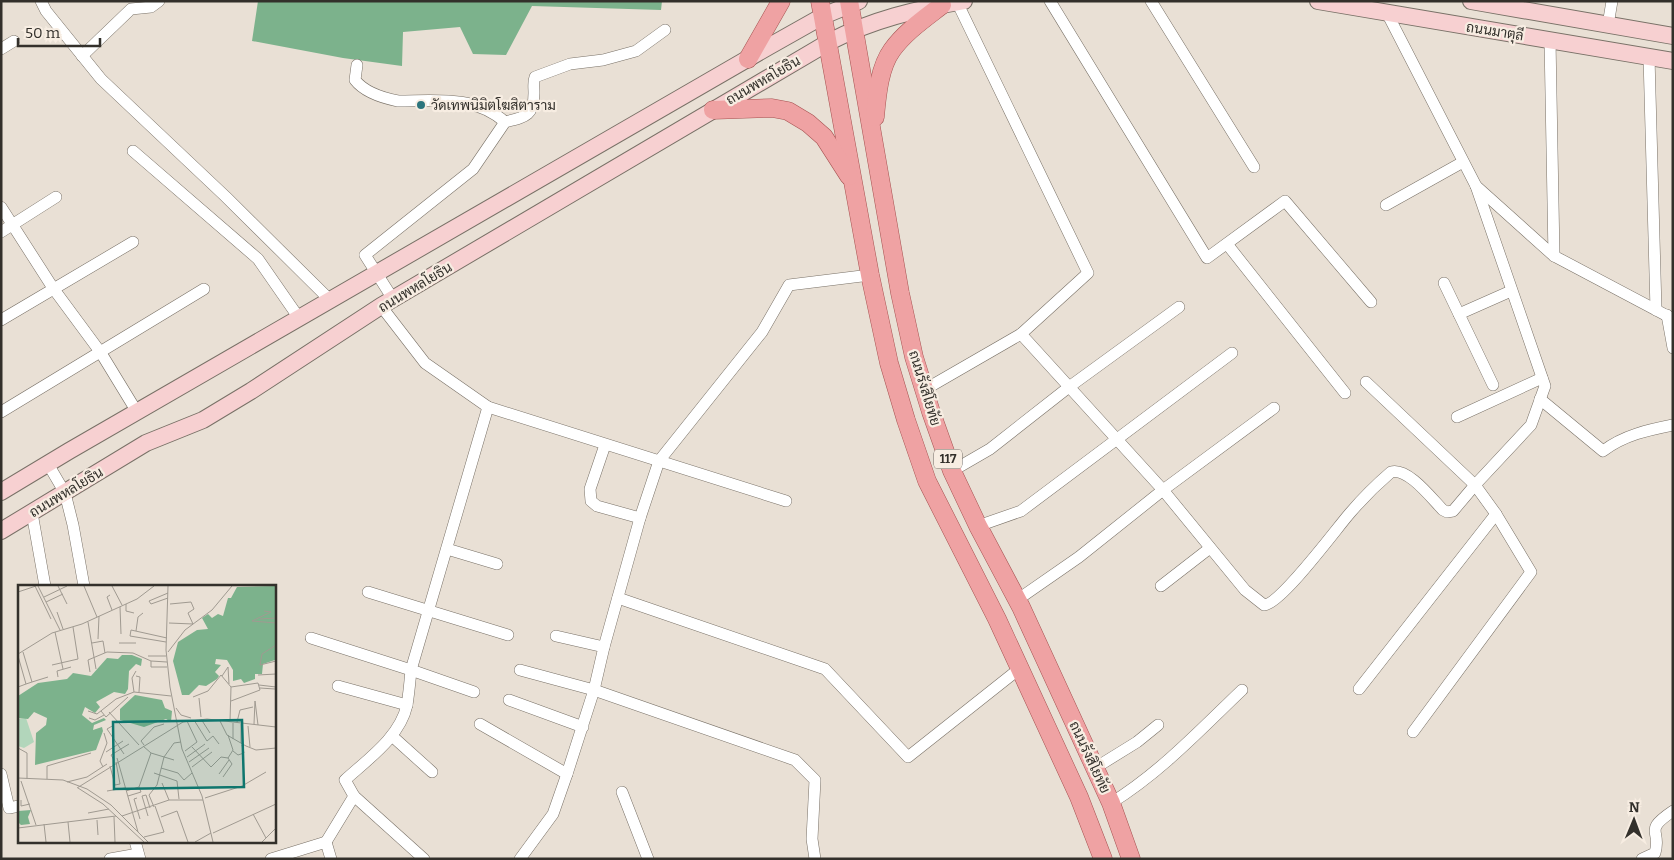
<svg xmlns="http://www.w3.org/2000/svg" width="1674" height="860" font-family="Bitter,Sarabun,serif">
	<rect width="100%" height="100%" fill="#e9e0d5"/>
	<path fill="#7cb28c" d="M258 1H662L661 10 532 6 506 55 473 54 460 27 403 32 402 66 343 58 252 41Z"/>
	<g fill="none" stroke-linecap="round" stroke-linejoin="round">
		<defs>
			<g id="minor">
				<path d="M41 1 46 11 101 79 226 197 330 300"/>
				<path d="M1050 1 1207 258 1285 201 1371 302"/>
				<path d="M1151 1 1254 167"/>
				<path d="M1387 13 1476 186 1554 256 1673 319"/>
				<path d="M1608 25 1612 1"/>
				<path d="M1550 40 1554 256"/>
				<path d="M1 49 14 41"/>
				<path d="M82 56 131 9 151 7 159 1"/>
				<path d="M1649 57 1656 310"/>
				<path d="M357 65 355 80C365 93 383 98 398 101 435 101 475 95 505 122"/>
				<path d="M133 151 258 259 299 318"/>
				<path d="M1386 205 1463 162"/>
				<path d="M1 207 53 288 101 353 137 412"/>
				<path d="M1 232 56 197"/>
				<path d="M1227 244 1345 393"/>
				<path d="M1444 283 1493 385"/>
				<path d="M393 299 365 255 473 169 505 122C525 117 534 116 534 93 534 87 533 82 535 77L570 64 603 60 636 51 665 30"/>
				<path d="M381 306 425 363 488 407 786 501"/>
				<path d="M1459 314 1511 291"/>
				<path d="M1667 315 1673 348"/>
				<path d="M1 320 133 242"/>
				<path d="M1021 334 1163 490 1245 590 1264 605C1281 604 1336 529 1350 513 1362 499 1377 484 1391 472 1408 467 1432 499 1443 510L1447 512 1453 511 1475 485 1366 382"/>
				<path d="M924 390 1021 334 1088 273 957 2"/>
				<path d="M1540 399 1603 451C1624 435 1648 430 1673 425"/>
				<path d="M1 412 204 289"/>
				<path d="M1457 417 1542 378"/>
				<path d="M605 445 590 489 591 501 597 506 640 518"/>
				<path d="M48 464 65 493 73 525 84 586"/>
				<path d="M952 471 990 449 1069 387 1179 307"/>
				<path d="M32 513 45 586"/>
				<path d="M978 526 1021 511 1232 353"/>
				<path d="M447 549 497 564"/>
				<path d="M1161 586 1210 548"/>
				<path d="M368 592 508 635"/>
				<path d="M618 598 825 669 908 757 1019 669"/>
				<path d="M1017 600 1079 557 1163 490 1274 408"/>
				<path d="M556 636 604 647"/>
				<path d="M311 638 411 670 474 692"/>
				<path d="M520 670 594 690 795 760 815 780 812 839 815 859"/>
				<path d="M338 686 407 705"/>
				<path d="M1359 689 1496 514"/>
				<path d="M509 700 583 727"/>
				<path d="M480 724 567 774"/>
				<path d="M1413 732 1531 572 1496 514 1475 485 1531 425 1545 386 1476 186"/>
				<path d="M392 736 432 772"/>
				<path d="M1095 768 1137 742 1158 725"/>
				<path d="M1 774 9 808 19 806"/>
				<path d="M622 792 648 859"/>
				<path d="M354 796 424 859"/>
				<path d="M1111 803C1161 772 1200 730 1242 690"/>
				<path d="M135 841 140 859"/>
				<path d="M326 842 354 796 345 780C368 759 400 737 407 705 409 693 410 681 411 670L488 407"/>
				<path d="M110 859 138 854"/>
				<path d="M271 859 326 842 331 859"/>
				<path d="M520 859 553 814 567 774 594 690 604 647 640 518 659 461 762 332 789 285 870 275"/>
				<path d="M1642 859 1655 853C1662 829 1642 832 1673 811"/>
			</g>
			<g id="secondary">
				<path d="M1318 1 1673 61"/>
				<path d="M1471 1 1673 36"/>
				<path d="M1 492 69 451 768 47 823 16 859 1"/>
				<path d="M1 531 146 443 203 420 251 391 381 306 829 42C871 20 917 9 964 1"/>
			</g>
			<g id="primary">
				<path d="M820 1 870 275 889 363 906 420 927 481 997 619 1079 797 1103 859"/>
				<path d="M849 1 900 293 914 357 931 412 952 471 978 526 1021 607 1111 803 1131 859"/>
				<path d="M748 59 781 1"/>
				<path d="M713 110 772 108 788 111 808 123 824 137 849 176"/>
				<path d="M875 117C877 96 879 68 892 50 905 32 924 19 942 5"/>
			</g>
		</defs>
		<use href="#minor" stroke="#797167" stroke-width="12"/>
		<use href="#secondary" stroke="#797167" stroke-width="18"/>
		<use href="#primary" stroke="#a65251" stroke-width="19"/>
		<use href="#minor" stroke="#fff" stroke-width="11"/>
		<use href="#secondary" stroke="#f7d0d1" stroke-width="16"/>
		<use href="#primary" stroke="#efa2a3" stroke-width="18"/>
	</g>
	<circle fill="#2c757d" stroke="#f7ede2" stroke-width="2" cx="421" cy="105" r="5"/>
	<g text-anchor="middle" stroke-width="4.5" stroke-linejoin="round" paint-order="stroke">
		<rect fill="#f7ede2" stroke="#6e6962" stroke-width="1" x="934" y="449.5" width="28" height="19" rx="4"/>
		<g font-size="12" font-weight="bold" fill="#33302b">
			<text x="948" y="463">117</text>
		</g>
		<g font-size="14" fill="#33302b" stroke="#f7ede2">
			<text transform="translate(1495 31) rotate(9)" y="5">ถนนมาตุลี</text>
			<text transform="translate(763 80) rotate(-30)" y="5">ถนนพหลโยธิน</text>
			<text transform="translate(415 287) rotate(-31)" y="5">ถนนพหลโยธิน</text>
			<text transform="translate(925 388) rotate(73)" y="5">ถนนรังสิโยทัย</text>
			<text transform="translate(66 492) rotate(-31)" y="5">ถนนพหลโยธิน</text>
			<text transform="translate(1090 757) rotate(65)" y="5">ถนนรังสิโยทัย</text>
		</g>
		<g font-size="14" fill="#33302b" stroke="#f7ede2" text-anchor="start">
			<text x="431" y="110">วัดเทพนิมิตโฆสิตาราม</text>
		</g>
	</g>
	<g transform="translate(18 585)">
		<rect width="258" height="258" fill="#e9e0d5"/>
		<path d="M8 133 16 157 6 163 0 161V134Z" fill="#b2d6bb"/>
		<path d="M257 1V75L245 79 244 89H237V94L226 98 223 94 215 96V85L209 75 198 74 197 79 203 80 197 87 201 91 199 94 188 101 181 100 171 110H164L155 76 160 57 179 45 190 44 184 33 190 29 194 33 200 29 205 31 210 13H213L219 2ZM104 70H114L124 74 123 81 118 79 111 86 110 104 107 109 96 107 78 117 82 122 77 128 67 122 64 130 74 138 86 133 88 135 76 140 75 145 84 142 85 146 78 165 17 180 18 148 28 140 29 133 16 127 10 134 0 133V111L20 98 49 94 55 88 73 91 89 73 100 74ZM117 110 144 115 147 123 154 126 153 137 148 134 126 142 102 135V124ZM13 225 10 232 12 239 3 240 0 237V226Z" fill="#7cb28c"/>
		<path fill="none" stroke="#a09a91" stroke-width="1" d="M17 1 33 34M20 1 42 45M40 1 49 19M66 1 79 32M94 1 104 20M150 1 148 65 152 102 164 164 184 211 195 257M0 7 18 1M92 10 89 12 94 25M26 12 49 1M150 13 133 19 131 16 150 8M28 17 45 9M108 19V26L116 28M152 19 173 17 176 24 170 28 175 39M102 22 103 49M246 26 253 27 234 36 258 38M39 27 45 44M242 34 258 33M70 37 78 84M151 38 175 39M118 46 120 32 125 28M37 47 45 84M80 54 81 31M148 57 112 51 113 45 149 53M74 58 85 56 87 68M101 58H118M258 60 244 69 242 80 258 76M5 67 14 97 8 99M150 67 167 45 194 25 214 1M0 69 34 48 64 39 119 14 136 1M0 71 8 99 0 102M130 71H148M133 76V82H149M34 80 60 74 55 42M72 87 70 75 89 67 115 68 133 76 149 77M240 90 258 89M118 91 122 92 121 107M204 91 210 82 211 99M40 92 39 86 53 82M14 97 30 92M241 100 258 102M242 103 257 104M116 107 114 93 118 86M175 112 190 106 203 90 213 102 212 136M181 113 183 132M213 116 242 105 240 98 213 102M237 116 240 140M158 123 163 130 173 133M70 126 79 129 98 114 116 107 153 111M83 126 88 132 110 112M91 127 121 160M71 133 77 135 86 130M183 134 192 148M176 135 189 156 195 151 201 159M202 136 209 150 228 161 238 165 258 163M219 137 222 125 235 122M215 138V154M223 139V158M236 139 237 116M96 140 89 144 106 169M230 141 232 162M126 160 123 156 136 142 146 139M125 161 133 168 156 175M174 162 193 182 203 172 210 173M0 163 9 168V194M167 166 179 157 169 136M215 166 220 170 226 168 224 160M88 167 105 156M169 172 187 159M99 173 120 247M96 175 93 170 111 159M171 177 191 163M92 181 97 200 102 199 98 177M85 182 82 176 89 158 86 148M174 182 194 167M143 183 160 188 166 195 174 188M136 188 159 196 161 214M201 189 211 175M205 192 214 179 210 173 215 165 210 150M0 193 45 195 69 204 93 220 130 257M29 194V181L73 168M3 196 18 240M49 197 69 192 89 179M144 198 151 215M121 202 133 168M59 203 165 137 189 134 258 142M60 203 85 219 126 257M89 206 107 203M108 206 121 202 123 207 110 211M124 211 130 231M124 211 128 210 132 223M119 213 116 214 122 234M187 213 224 201 248 187M3 215V221L12 219M136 222 131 210 139 200 146 172 156 158 163 157M70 228 91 224M235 229 248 253M104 231 151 215H185M96 232 97 257M143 232 159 226 170 257M79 235 80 250M50 237 52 257M26 239 28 257M0 243 98 231M195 248 258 219M126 252 146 247 137 221M177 257 193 248M244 257 258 243"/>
		<path fill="#0f766e" fill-opacity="0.15" stroke="#0f766e" stroke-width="2.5" d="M224 135 226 202 96 204 95 137Z"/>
		<rect width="258" height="258" fill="none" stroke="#33302b" stroke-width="2.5"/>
	</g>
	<rect width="1674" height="860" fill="none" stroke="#33302b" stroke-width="5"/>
	<g transform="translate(1634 820) rotate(1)" stroke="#f7ede2" stroke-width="4" paint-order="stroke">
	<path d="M0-4L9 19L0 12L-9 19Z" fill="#33302b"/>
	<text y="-8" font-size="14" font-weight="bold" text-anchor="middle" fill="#33302b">N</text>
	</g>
	<path d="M18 38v8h82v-8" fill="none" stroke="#33302b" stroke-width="2.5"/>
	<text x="25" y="38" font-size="15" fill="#33302b" stroke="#f7ede2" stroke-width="4" paint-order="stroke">50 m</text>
</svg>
